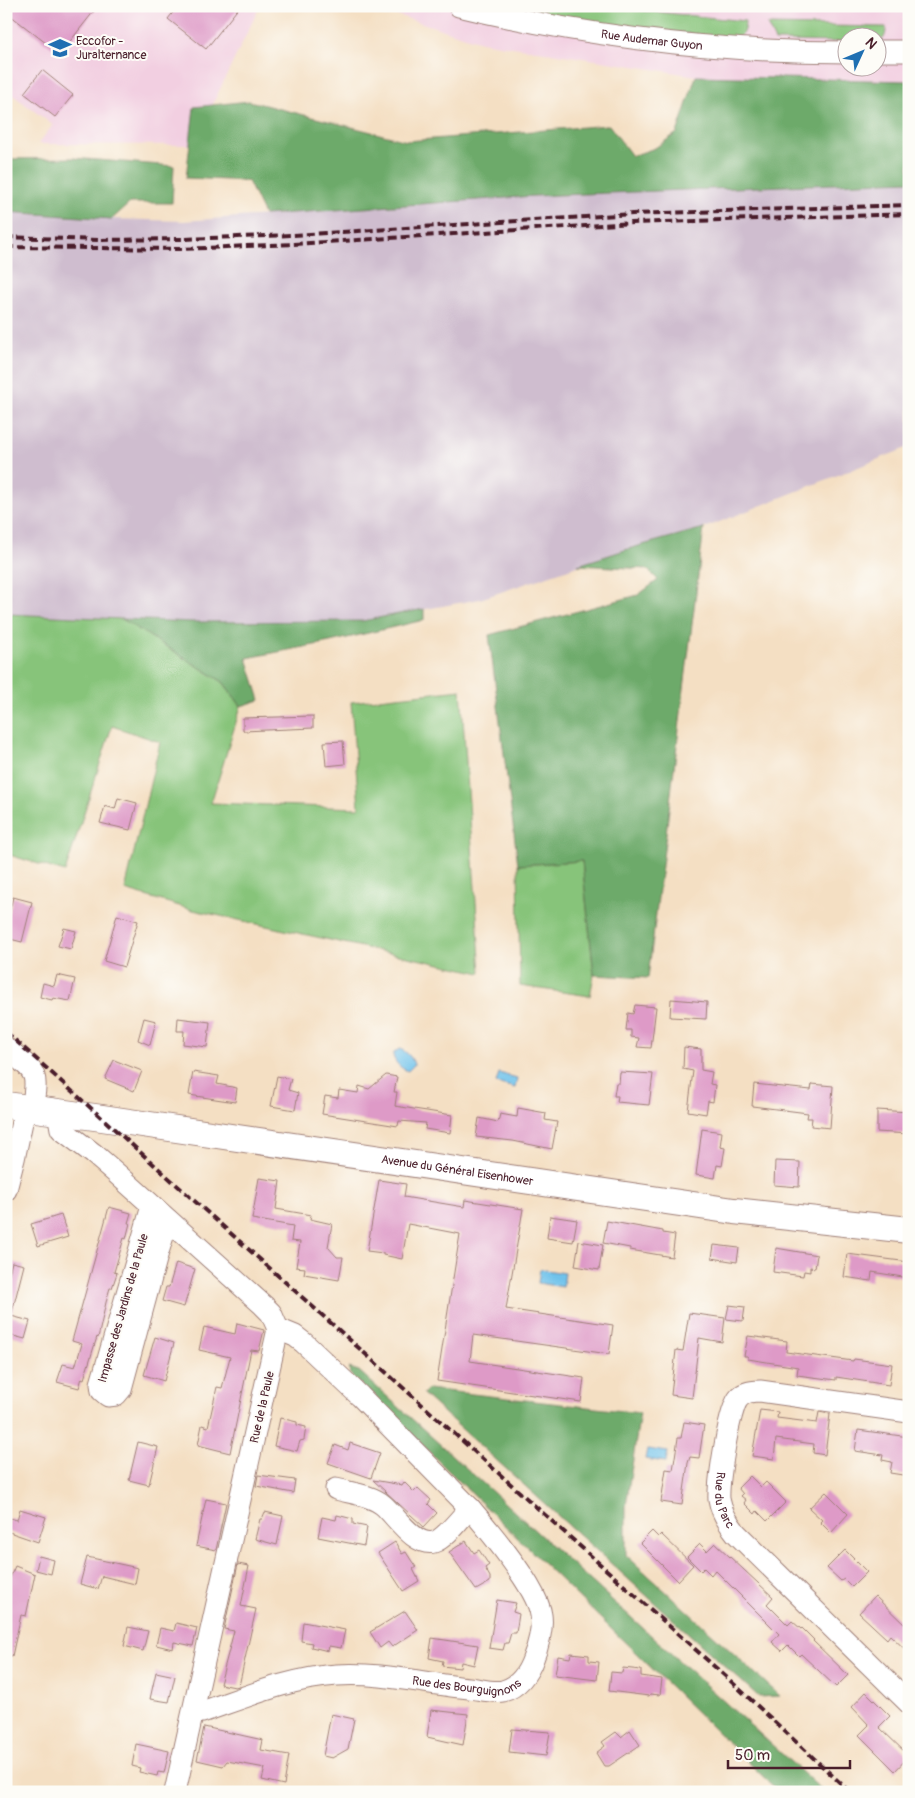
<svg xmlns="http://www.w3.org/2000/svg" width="915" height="1798" font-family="Pangolin,sans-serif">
	<rect width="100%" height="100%" fill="#fdfcf7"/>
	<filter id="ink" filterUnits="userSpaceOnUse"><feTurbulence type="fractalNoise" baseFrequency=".02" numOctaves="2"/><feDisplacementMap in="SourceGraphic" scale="10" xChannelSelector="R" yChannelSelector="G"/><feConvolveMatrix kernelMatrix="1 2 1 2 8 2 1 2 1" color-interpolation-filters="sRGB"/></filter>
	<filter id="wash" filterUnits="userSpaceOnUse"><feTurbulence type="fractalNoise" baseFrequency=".0096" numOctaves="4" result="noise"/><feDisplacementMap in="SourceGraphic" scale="20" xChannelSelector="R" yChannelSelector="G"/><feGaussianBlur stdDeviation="1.12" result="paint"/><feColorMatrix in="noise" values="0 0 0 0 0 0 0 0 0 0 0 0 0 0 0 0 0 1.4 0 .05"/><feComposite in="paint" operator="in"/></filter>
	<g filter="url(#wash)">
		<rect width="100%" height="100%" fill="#f4dfc3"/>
		<g fill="#f2cfe1" fill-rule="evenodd">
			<path d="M6 6H260L193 145 38 144 53 125 6 90Z"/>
			<path d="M369 6H909V81L696 76 481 42ZM848 38H878V68H848Z"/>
		</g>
		<path fill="#cfbdcf" d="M909 181V447L704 528 628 549 480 599 362 621 193 622 6 614V212L112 219 184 221 534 196Z"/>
		<g fill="#87c47a" stroke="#687252">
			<path d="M498 6H596L745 21C745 30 743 36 735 39L582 22Z"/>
			<path d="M767 25 886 27C886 35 885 39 878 42V38H848L847 42 775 41Z"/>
			<path d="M6 614 122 619 223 682 241 706 211 803 359 808 351 702 461 690 481 973 193 910 125 890 160 742 112 726 65 872 6 854Z"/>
			<path d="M582 861 594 975 590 996 520 986 518 865Z"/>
		</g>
		<g fill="#6daa6a" stroke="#5c644a">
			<path d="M696 76 909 81V181L534 196 264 215 248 181 186 178 194 107 249 101 407 141 609 125 632 156 655 148 677 133Z"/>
			<path d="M73 158 174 166 172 203H130L112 219 6 212V159Z"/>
			<path d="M704 528 648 978 594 975 582 861 518 865 489 635 638 595 658 580 647 569 578 565 628 549Z"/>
			<path d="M424 609V620L330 642 247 658 260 700 241 706 223 682 122 619 193 622 362 621Z"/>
			<path d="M349 1368 359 1371 824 1792H779L352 1377Z"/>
			<path d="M428 1389 640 1413 626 1506V1555L780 1696 759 1697 423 1394Z"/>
		</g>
		<g fill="#6fc2eb" stroke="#5c708b">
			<path d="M399 1049C405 1050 413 1058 414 1065L408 1071C401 1069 393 1061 393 1054Z"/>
			<path d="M499 1073 517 1078 515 1088 496 1083Z"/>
			<path d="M540 1269 565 1273 563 1287 538 1283Z"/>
			<path d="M647 1449 668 1452 666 1462 645 1459Z"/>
		</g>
		<g id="blocks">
			<g fill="#de9ac7">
				<path d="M6 6H98L60 54 6 12Z"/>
				<path d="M178 6H240L206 49 168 19Z"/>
				<path d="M42 70 73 95 55 117 24 93Z"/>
				<path d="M313 716V728L243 731V718Z"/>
				<path d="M343 741 345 764 326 766 324 742Z"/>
				<path d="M118 798 137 803 130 830 100 823 105 806 115 809Z"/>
				<path d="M13 897 32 902 22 942 6 938V926Z"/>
				<path d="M117 915 138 921 124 967 104 961Z"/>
				<path d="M64 928 76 931 71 949 58 946Z"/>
				<path d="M57 975 75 979 70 1001 53 998 52 1000 40 997 43 983 54 986Z"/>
				<path d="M671 999 707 1002 706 1019 670 1017Z"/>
				<path d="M635 1005 656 1007 651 1048 637 1047 639 1038 631 1037V1030H626L628 1013 633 1014Z"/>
				<path d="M144 1018 156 1021 150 1045 138 1040Z"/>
				<path d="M178 1018 210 1022 207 1047 183 1044 184 1031H177Z"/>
				<path d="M684 1047 701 1049V1070L712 1072 710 1084 715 1085 713 1102 708 1101 706 1114 688 1111 693 1071 683 1069Z"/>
				<path d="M114 1060 142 1071 134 1091 105 1079Z"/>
				<path d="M193 1072 219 1076 217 1084 237 1088 235 1102 189 1095Z"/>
				<path d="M620 1072 653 1074 649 1105 617 1102 618 1096H614L616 1083H619Z"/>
				<path d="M386 1075 397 1077 394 1092H397L395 1106 452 1115 450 1133 425 1129 426 1123 399 1121 398 1126 322 1114 325 1096 338 1098 339 1090 358 1093 359 1086 369 1089Z"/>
				<path d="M277 1076 291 1079 288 1090 298 1093 295 1110 271 1106Z"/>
				<path d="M754 1084 811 1090 812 1084 833 1086 830 1128 811 1126 812 1118H807L808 1113 752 1106Z"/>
				<path d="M518 1108 546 1113 545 1120 557 1122 552 1149 513 1141 476 1137 479 1118 498 1122 500 1114 517 1117Z"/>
				<path d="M877 1110 909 1112V1134L877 1132Z"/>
				<path d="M702 1129 722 1132 720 1147 725 1148 722 1166 717 1165 715 1178 696 1175Z"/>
				<path d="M775 1161 800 1162 799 1187 774 1185Z"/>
				<path d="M259 1178 280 1181 276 1209 311 1215 310 1219 332 1224 328 1247 337 1257H343L339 1280 304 1274 305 1268 296 1267 300 1242 291 1241 293 1226 252 1219Z"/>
				<path d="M379 1180 406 1184 404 1197 464 1207 465 1200 523 1209 506 1309 613 1325 609 1354 473 1335 470 1361 584 1378 581 1402 437 1381 460 1234 408 1224 402 1259 383 1255V1253L367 1251Z"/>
				<path d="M109 1207 131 1213 128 1223H130L126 1239 124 1238 114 1272 117 1273 112 1288H110L107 1298 98 1338 97 1337 84 1379 82 1378 79 1388 57 1382 63 1364 75 1367 82 1344 72 1341Z"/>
				<path d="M61 1215 68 1237 38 1246 31 1224Z"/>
				<path d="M550 1216 577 1220 573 1242 547 1238Z"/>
				<path d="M607 1221 663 1231V1233L675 1235 672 1257 630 1250V1248L603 1243Z"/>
				<path d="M579 1241 603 1245 599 1270 575 1266Z"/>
				<path d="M714 1245 739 1248 737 1262 712 1258Z"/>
				<path d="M776 1248 817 1255 815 1268 810 1267V1272L804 1271 803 1276 773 1272Z"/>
				<path d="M847 1254 909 1262V1278L872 1272 871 1281 844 1277Z"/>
				<path d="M12 1262 24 1265 11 1316 30 1321 25 1339 6 1334 10 1317 6 1316V1285Z"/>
				<path d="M176 1263 195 1269 184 1307 162 1301 166 1287H169Z"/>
				<path d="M729 1305 745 1307 743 1321 726 1319Z"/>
				<path d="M689 1313 725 1318 722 1342 699 1338 692 1398 671 1395 676 1350 683 1351Z"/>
				<path d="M237 1323 264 1330 259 1351 251 1350 230 1453 198 1445 202 1425 208 1427 217 1387 222 1388 230 1357 199 1350 204 1327 235 1334Z"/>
				<path d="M748 1336 787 1341 786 1352 853 1361 854 1359 892 1364 889 1385 836 1377V1380L797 1375 798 1367 748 1359V1356H744Z"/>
				<path d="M155 1337 174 1343 164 1381 144 1375Z"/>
				<path d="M760 1410 778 1412 777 1418 817 1423 819 1412 830 1414 825 1455 813 1453 814 1444 776 1439 774 1459 752 1456Z"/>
				<path d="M280 1418 297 1422V1425L306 1427 304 1440 300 1441 297 1451 274 1446Z"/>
				<path d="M684 1422 704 1425 699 1458 690 1457 688 1463 682 1505 661 1502 666 1469 673 1470 678 1438H681Z"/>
				<path d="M858 1430 909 1437V1476L890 1473 892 1462 882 1460 883 1455 855 1451Z"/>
				<path d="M138 1442 158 1447 149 1485 129 1480Z"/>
				<path d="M350 1443 380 1453 371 1478 328 1463 335 1445 348 1450Z"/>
				<path d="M258 1475 295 1480 293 1493 256 1486Z"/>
				<path d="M750 1476 761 1487 766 1482 786 1502 767 1521 757 1511 755 1514 744 1503 746 1500 741 1496 743 1494 738 1488Z"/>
				<path d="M373 1480 402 1485 404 1482 414 1492 418 1488 431 1500 428 1504 437 1513 424 1527Z"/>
				<path d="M826 1492 848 1514 831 1533 820 1522 822 1520 809 1508Z"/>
				<path d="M206 1499 226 1503 216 1550 196 1546Z"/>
				<path d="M20 1509 46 1517 38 1542 6 1531 10 1518 17 1520Z"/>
				<path d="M265 1512 283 1516 277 1545 255 1539 260 1519H262Z"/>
				<path d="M337 1515 353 1519V1524L367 1527 364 1546 318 1537 322 1517 336 1520Z"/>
				<path d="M652 1531 658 1537 661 1534 693 1565 678 1581 640 1543Z"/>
				<path d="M466 1541 474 1553 479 1550 489 1565 485 1568 490 1577V1582L476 1590 449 1552Z"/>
				<path d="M395 1542 402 1554 406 1552 411 1560 416 1567 413 1569 419 1581 403 1591 378 1553Z"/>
				<path d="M715 1543 773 1597 767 1604 788 1625 792 1621 801 1629 802 1628 814 1640 813 1641 848 1675 836 1687 801 1654 799 1656 788 1645 782 1651 772 1642 779 1634 715 1570 711 1575 704 1568 701 1571 687 1557 700 1544 707 1551Z"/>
				<path d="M845 1550 867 1572 852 1587 844 1579 841 1581 827 1568Z"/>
				<path d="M39 1556 54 1560 51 1574 36 1570Z"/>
				<path d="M87 1557 138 1568 135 1584 102 1576 98 1589 80 1584Z"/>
				<path d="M238 1564 249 1566 241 1606 256 1609 239 1686 235 1687 220 1684 234 1631 224 1629Z"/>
				<path d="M15 1566 35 1574 26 1616 21 1615 12 1656 6 1655V1580H9Z"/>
				<path d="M875 1596 909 1629V1653L890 1635 887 1639 859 1613Z"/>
				<path d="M497 1600 516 1603 513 1612 519 1614 516 1633H511L508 1643H505L503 1650 489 1648Z"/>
				<path d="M405 1611 418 1630 392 1647 388 1642 380 1648 370 1632Z"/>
				<path d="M303 1622 345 1630 341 1648 329 1646 328 1651 320 1649 311 1647 312 1643 301 1641Z"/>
				<path d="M176 1623 197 1628 193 1646 174 1642 173 1649 156 1645 160 1628 174 1631Z"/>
				<path d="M128 1627 148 1631 143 1651 124 1646Z"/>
				<path d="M432 1638 478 1645 474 1665 461 1662 460 1668 442 1666 443 1661 429 1658Z"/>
				<path d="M571 1653 589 1655V1661L599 1662 597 1680 555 1675 558 1656 570 1658Z"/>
				<path d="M623 1668 641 1670V1676L662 1679 660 1695 650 1694 649 1696 609 1691 611 1672 622 1673Z"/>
				<path d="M156 1672 175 1676 169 1702 150 1699Z"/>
				<path d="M866 1692 890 1716 879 1727 909 1756 895 1771 859 1735 869 1725 852 1707Z"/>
				<path d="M431 1710 468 1714 463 1745 427 1737Z"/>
				<path d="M331 1714 354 1719 348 1749 332 1758 323 1756Z"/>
				<path d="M204 1727 263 1740 261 1750 289 1755 284 1785 262 1780 265 1768 227 1761 223 1766 197 1760Z"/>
				<path d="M512 1729 550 1732 546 1756 509 1752Z"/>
				<path d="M630 1730 640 1745 609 1766H604L596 1753 605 1746 602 1742 616 1732 621 1737Z"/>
				<path d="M136 1744 169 1751 164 1773 158 1772 157 1776 139 1772 140 1768 132 1766Z"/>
			</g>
		</g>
	</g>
	<g filter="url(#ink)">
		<use href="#blocks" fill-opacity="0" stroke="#9f7f77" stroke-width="1"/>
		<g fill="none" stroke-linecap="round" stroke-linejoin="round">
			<defs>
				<g id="minor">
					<path id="s1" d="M459 6C587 37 716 52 848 52"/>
					<path d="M878 51H909"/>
					<path d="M6 1048C36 1073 39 1070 32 1109"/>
					<path d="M58 1112 61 1129 94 1154 116 1173 263 1305 271 1313 278 1329 175 1792"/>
					<path d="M6 1190 14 1159 25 1108"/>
					<path d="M152 1206 101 1384 102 1391 108 1396 116 1395 121 1389 158 1252 168 1220"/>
					<path id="s2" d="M909 1412 760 1391C752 1391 744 1392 739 1398 729 1407 718 1483 719 1499 721 1511 728 1523 736 1533L909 1703"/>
					<path d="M336 1489C351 1493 371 1495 383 1505 396 1516 415 1547 434 1542 445 1539 462 1516 470 1508"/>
					<path id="s3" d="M194 1709 202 1712C246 1697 290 1678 337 1675 382 1672 425 1684 469 1688 479 1689 493 1693 503 1691 518 1687 528 1673 533 1659 538 1647 543 1628 541 1615 538 1589 488 1529 470 1508L360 1396 304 1343 295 1336 278 1329"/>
				</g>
				<g id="major">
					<path id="s4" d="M6 1105 102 1118 734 1211 909 1230"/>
				</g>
			</defs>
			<use href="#minor" stroke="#9f7f77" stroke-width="23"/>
			<use href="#major" stroke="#9f7f77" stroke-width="28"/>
			<use href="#minor" stroke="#fff" stroke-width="21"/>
			<use href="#major" stroke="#fff" stroke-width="26"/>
			<g stroke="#4a1f2b" stroke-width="4" stroke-dasharray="8 4" stroke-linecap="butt">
				<path d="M6 237 99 240 183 239 293 235 632 214 909 205"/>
				<path d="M6 247 182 249 293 244 632 223 909 214"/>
				<path d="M6 1032 735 1685 850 1792"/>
			</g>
		</g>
	</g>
	<defs>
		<symbol id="school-bare" viewBox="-9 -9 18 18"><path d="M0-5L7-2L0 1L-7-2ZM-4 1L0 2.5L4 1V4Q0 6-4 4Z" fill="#1f6fb2" stroke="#fdfcf7" stroke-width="2.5" paint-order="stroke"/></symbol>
	</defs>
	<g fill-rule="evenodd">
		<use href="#school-bare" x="44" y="32" width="32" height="32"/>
	</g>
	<g text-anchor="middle" stroke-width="4" stroke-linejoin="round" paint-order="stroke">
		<g font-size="12" fill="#4a1f2b" stroke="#fdfcf7">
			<text dy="4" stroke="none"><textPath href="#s1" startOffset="196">Rue Audemar Guyon</textPath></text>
			<text dy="4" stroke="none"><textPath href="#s4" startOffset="456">Avenue du Général Eisenhower</textPath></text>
			<text transform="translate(123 1308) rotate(-74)" y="4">Impasse des Jardins de la Paule</text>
			<text transform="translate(262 1407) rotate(-77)" y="4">Rue de la Paule</text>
			<text dy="4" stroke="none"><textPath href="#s2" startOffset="279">Rue du Parc</textPath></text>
			<text dy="4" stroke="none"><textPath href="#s3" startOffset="280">Rue des Bourguignons</textPath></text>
		</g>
		<g font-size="12" fill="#4a1f2b" stroke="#fdfcf7" text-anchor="start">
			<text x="76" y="45">Eccofor -<tspan x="76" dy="14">Juralternance</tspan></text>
		</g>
	</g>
	<rect width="915" height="1798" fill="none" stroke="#fdfcf7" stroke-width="25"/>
	<g transform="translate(862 52) rotate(46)"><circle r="24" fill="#fdfcf7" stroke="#b5a4a5"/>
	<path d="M0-4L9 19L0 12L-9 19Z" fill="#1f6fb2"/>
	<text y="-8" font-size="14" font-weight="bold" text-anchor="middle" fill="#4a1f2b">N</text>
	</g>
	<path d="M728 1760v8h122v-8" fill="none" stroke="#4a1f2b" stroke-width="2.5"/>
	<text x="735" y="1760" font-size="15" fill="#4a1f2b" stroke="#fdfcf7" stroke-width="4" paint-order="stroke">50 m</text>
</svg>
